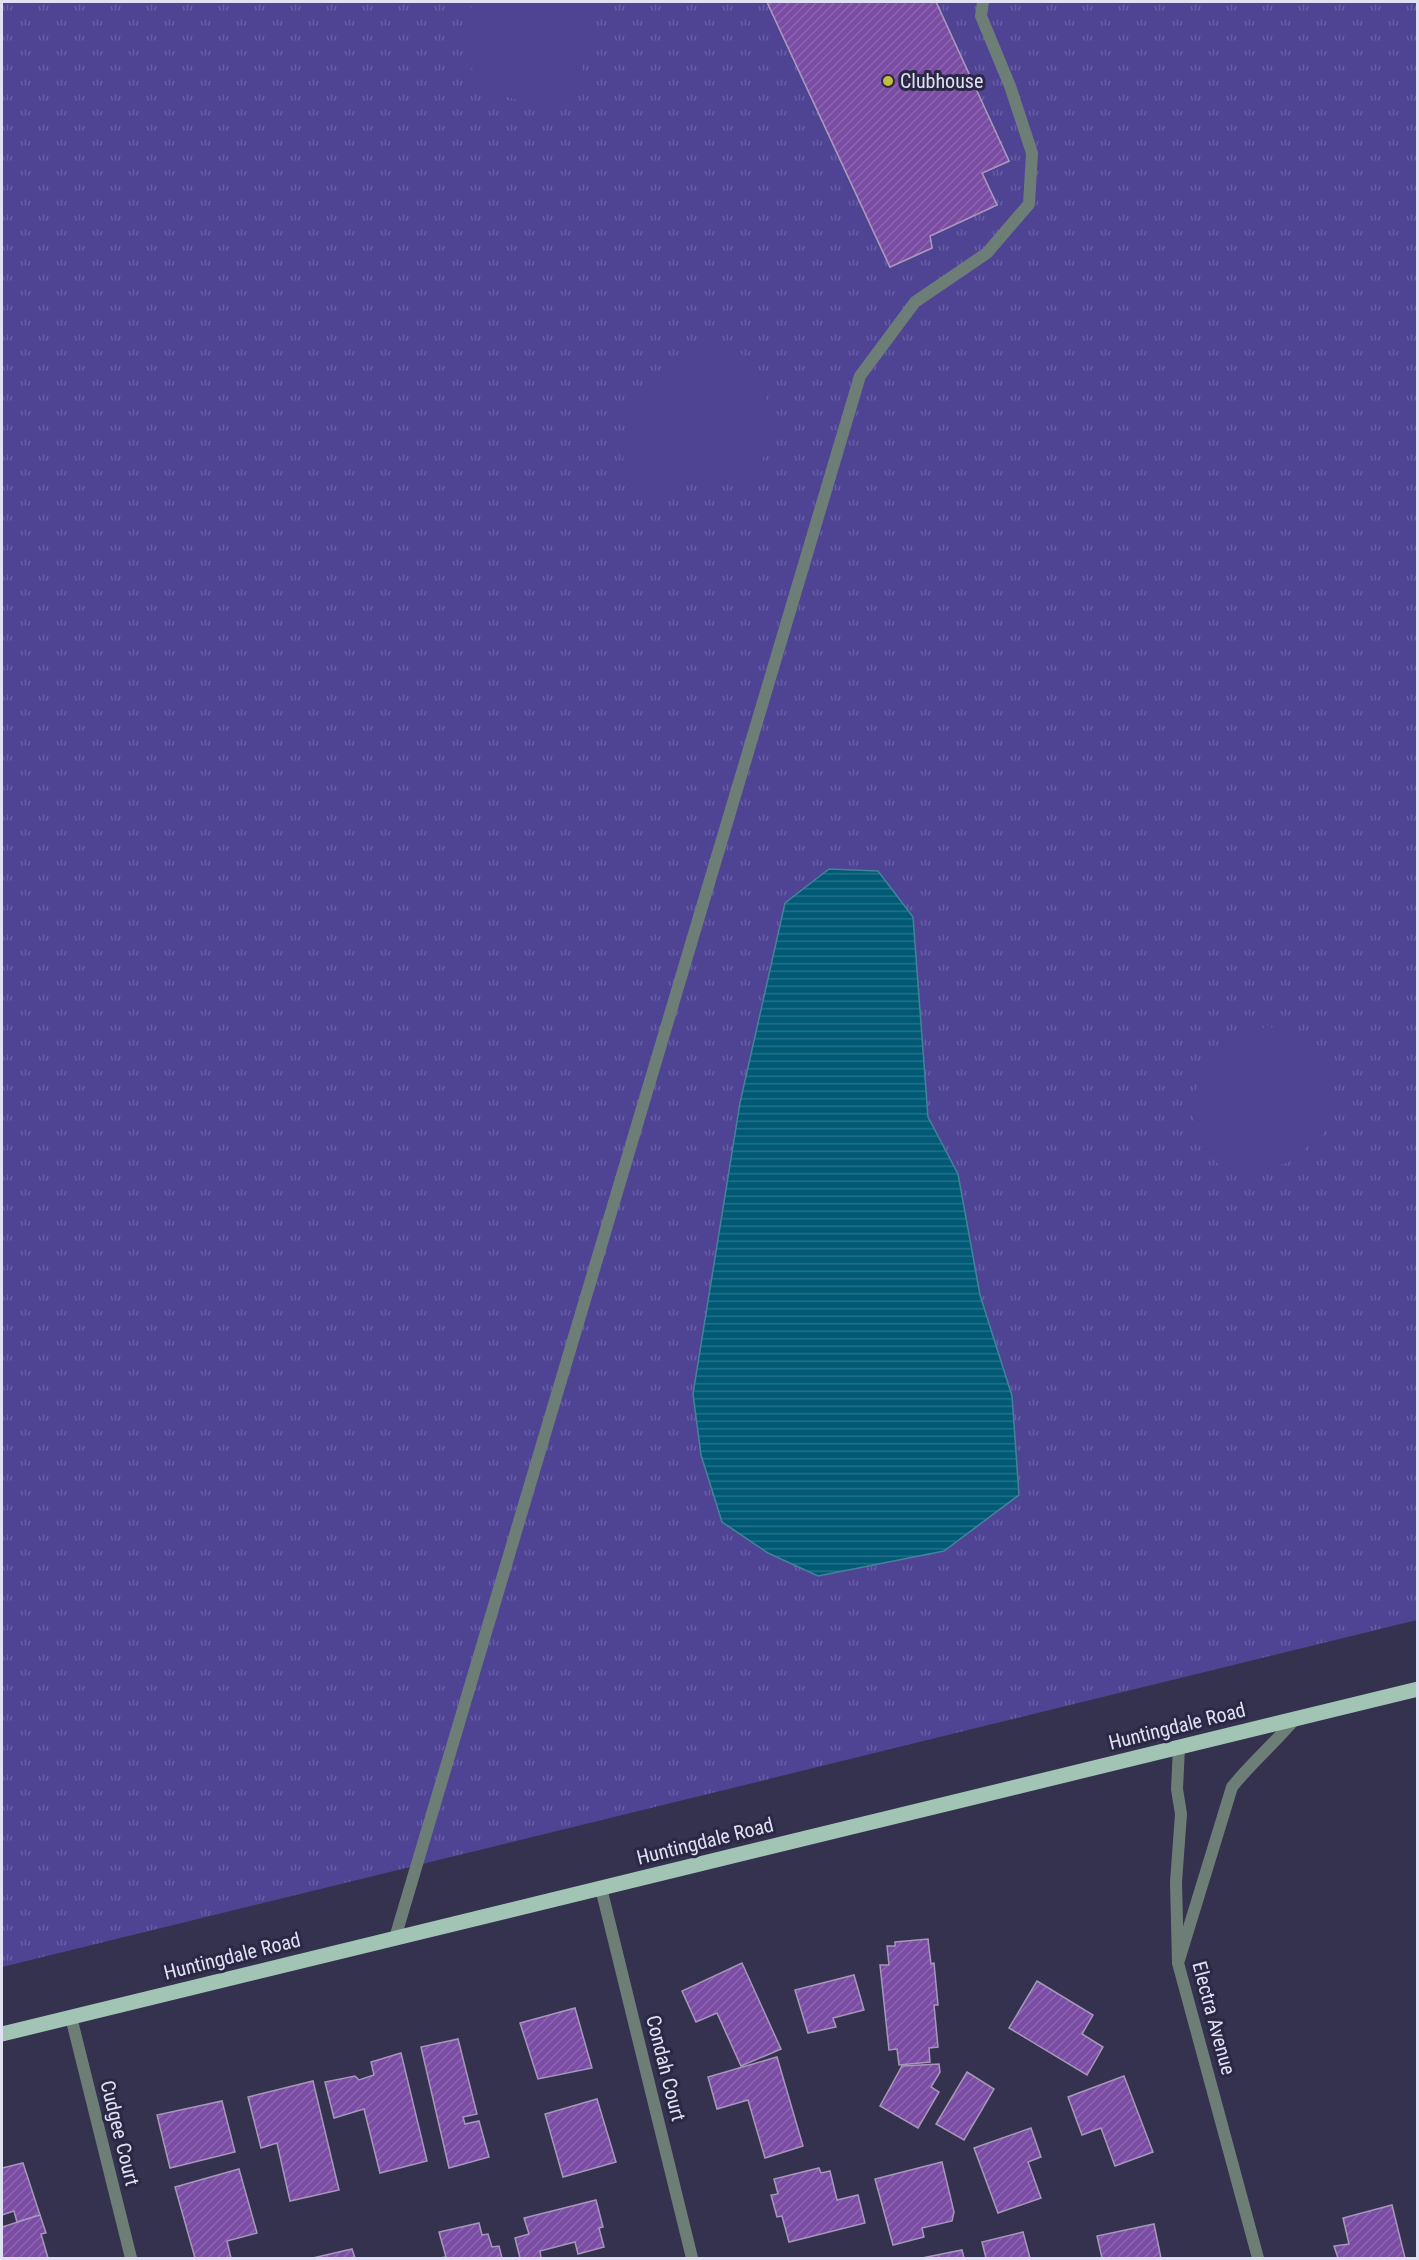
<svg xmlns="http://www.w3.org/2000/svg" width="1419" height="2260" font-family="'Roboto Condensed',sans-serif">
	<defs>
		<pattern id="grass-tufts" width="24" height="20" patternUnits="userSpaceOnUse" patternTransform="scale(1.5)"><rect width="24" height="20" fill="#4f4394"/><path d="M3 7l-1-3M5 7V3M7 7l1-3M15 17l-1-3M17 17v-4M19 17l1-3" fill="none" stroke="#685ea4"/></pattern>
		<pattern id="water-rules" width="6" height="5" patternUnits="userSpaceOnUse" patternTransform="scale(1.5)"><rect width="6" height="5" fill="#005a75"/><path d="M0 2.5h6" fill="none" stroke="#257189"/></pattern>
		<pattern id="building-hatch" width="6" height="6" patternUnits="userSpaceOnUse" patternTransform="scale(1.5)"><rect width="6" height="6" fill="#7b4ca4"/><path d="M-1 1l2-2M0 6l6-6M5 7l2-2" fill="none" stroke="#8d66b1"/></pattern>
	</defs>
	<rect width="100%" height="100%" fill="#34324f"/>
	<path fill="url(#grass-tufts)" d="M2 2H1417V1620L2 1967Z"/>
	<g fill="#4f4394">
		<path d="M472 2H588L590 29 582 69 564 98 537 106 488 91 466 61Z"/>
		<path d="M709 344 730 348 756 362C766 393 776 425 763 458 759 468 747 478 739 487L717 479 683 483 665 495 645 499 624 476C624 462 622 437 627 424 641 385 674 361 709 344Z"/>
		<path d="M1267 1025 1308 1049 1328 1070 1335 1099 1325 1132 1289 1162 1257 1173 1235 1171 1217 1163 1196 1135 1193 1118 1195 1091 1218 1051 1233 1040 1255 1035Z"/>
	</g>
	<path fill="url(#water-rules)" stroke="#44829b" stroke-width="1.5" d="M829 869 878 871 913 917 928 1117 958 1174 980 1295 1012 1396 1019 1495 944 1551 818 1576 768 1553 722 1522 701 1455 693 1394 740 1103 785 903Z"/>
	<g fill="url(#building-hatch)" stroke="#a797b9" stroke-width="1.5">
		<path d="M767 2H936L1009 161 982 173 997 205 930 236 932 248 890 267Z"/>
		<path d="M767 2H936L1009 161 982 173 997 205 930 236 932 248 890 267Z"/>
		<path d="M928 1939 931 1964 934 1963 938 2005H934L938 2047 929 2048 930 2062 899 2065 897 2049 889 2050 880 1965H889L887 1946H895V1942Z"/>
		<path d="M742 1963 781 2049 741 2066 717 2013 696 2022 682 1991Z"/>
		<path d="M854 1975 864 2010 833 2018 836 2027 808 2033 795 1990Z"/>
		<path d="M1037 1981 1093 2015 1082 2034 1103 2047 1087 2075 1009 2028Z"/>
		<path d="M575 2008 592 2068 538 2079 520 2023Z"/>
		<path d="M458 2039 477 2114 463 2117 465 2124 479 2121 489 2157 449 2168 421 2047Z"/>
		<path d="M401 2053 427 2161 380 2173 364 2109 334 2118 325 2082 355 2076 359 2080 374 2075 371 2062Z"/>
		<path d="M777 2057 803 2146 765 2158 748 2100 717 2109 708 2077Z"/>
		<path d="M939 2064 940 2072 931 2087 939 2092 918 2128 880 2106 902 2066Z"/>
		<path d="M967 2072 994 2089 964 2140 936 2124Z"/>
		<path d="M1124 2076 1153 2152 1115 2166 1101 2128 1082 2135 1068 2097Z"/>
		<path d="M313 2081 339 2190 290 2201 277 2143 261 2148 248 2097Z"/>
		<path d="M597 2099 616 2162 563 2177 545 2114Z"/>
		<path d="M222 2101 235 2152 170 2168 157 2115Z"/>
		<path d="M1031 2128 1041 2157 1028 2162 1041 2198 998 2213 974 2148Z"/>
		<path d="M942 2162 954 2212 952 2221 922 2228 924 2237 893 2245 875 2179Z"/>
		<path d="M23 2163 40 2215 17 2222 14 2211 2 2215V2168Z"/>
		<path d="M819 2168 821 2173 830 2171 837 2200 858 2195 865 2223 789 2242 782 2216 777 2217 771 2195 778 2194 774 2179Z"/>
		<path d="M239 2169 257 2233 227 2241 231 2258H195L175 2187Z"/>
		<path d="M596 2200 603 2227 599 2228 604 2247 578 2254 575 2242 540 2251 541 2258H520L515 2238 529 2234 524 2218Z"/>
		<path d="M1392 2205 1405 2258H1338L1334 2246 1349 2244 1343 2218Z"/>
		<path d="M40 2215 46 2233 41 2234 48 2258H2V2227Z"/>
		<path d="M479 2223 482 2235 488 2234 492 2247 499 2246 502 2258H440L446 2257 439 2232Z"/>
		<path d="M1154 2224 1161 2258H1102L1097 2236Z"/>
		<path d="M1023 2232 1030 2258H986L982 2242Z"/>
		<path d="M352 2249 355 2258H313Z"/>
		<path d="M962 2250 964 2258H922Z"/>
	</g>
	<g fill="none" stroke-linecap="round" stroke-linejoin="round">
		<g stroke="#6d7e76" stroke-width="12">
			<path d="M395 1938 860 376 915 302 987 253 1029 204 1032 153 1010 86 981 16 983 2"/>
			<path d="M1179 1960 1232 1787C1252 1762 1275 1743 1295 1719"/>
		</g>
		<g stroke="#6d7e76" stroke-width="12">
			<path d="M1179 1747 1177 1789 1181 1814 1176 1882 1178 1963 1258 2258"/>
			<path d="M601 1888 692 2258"/>
			<path d="M71 2017 131 2258"/>
		</g>
		<path stroke="#a1c4b5" stroke-width="15" d="M2 2034 1418 1689"/>
	</g>
	<circle fill="#c3bd3f" stroke="#2a2844" stroke-width="2" cx="888" cy="81" r="6"/>
	<g text-anchor="middle" stroke-width="6" stroke-linejoin="round" paint-order="stroke">
		<g font-size="20" fill="#e1e1f4" stroke="#2a2844" text-anchor="start">
			<text x="900" y="88">Clubhouse</text>
		</g>
		<g font-size="20" fill="#e1e1f4" stroke="#2a2844">
			<text transform="translate(1177 1726) rotate(-14)" y="7">Huntingdale Road</text>
			<text transform="translate(705 1841) rotate(-14)" y="7">Huntingdale Road</text>
			<text transform="translate(232 1956) rotate(-14)" y="7">Huntingdale Road</text>
			<text transform="translate(1214 2018) rotate(75)" y="7">Electra Avenue</text>
			<text transform="translate(666 2068) rotate(76)" y="7">Condah Court</text>
			<text transform="translate(120 2133) rotate(76)" y="7">Cudgee Court</text>
		</g>
	</g>
	<rect width="1419" height="2260" fill="none" stroke="#e1e1f4" stroke-width="6"/>
</svg>
